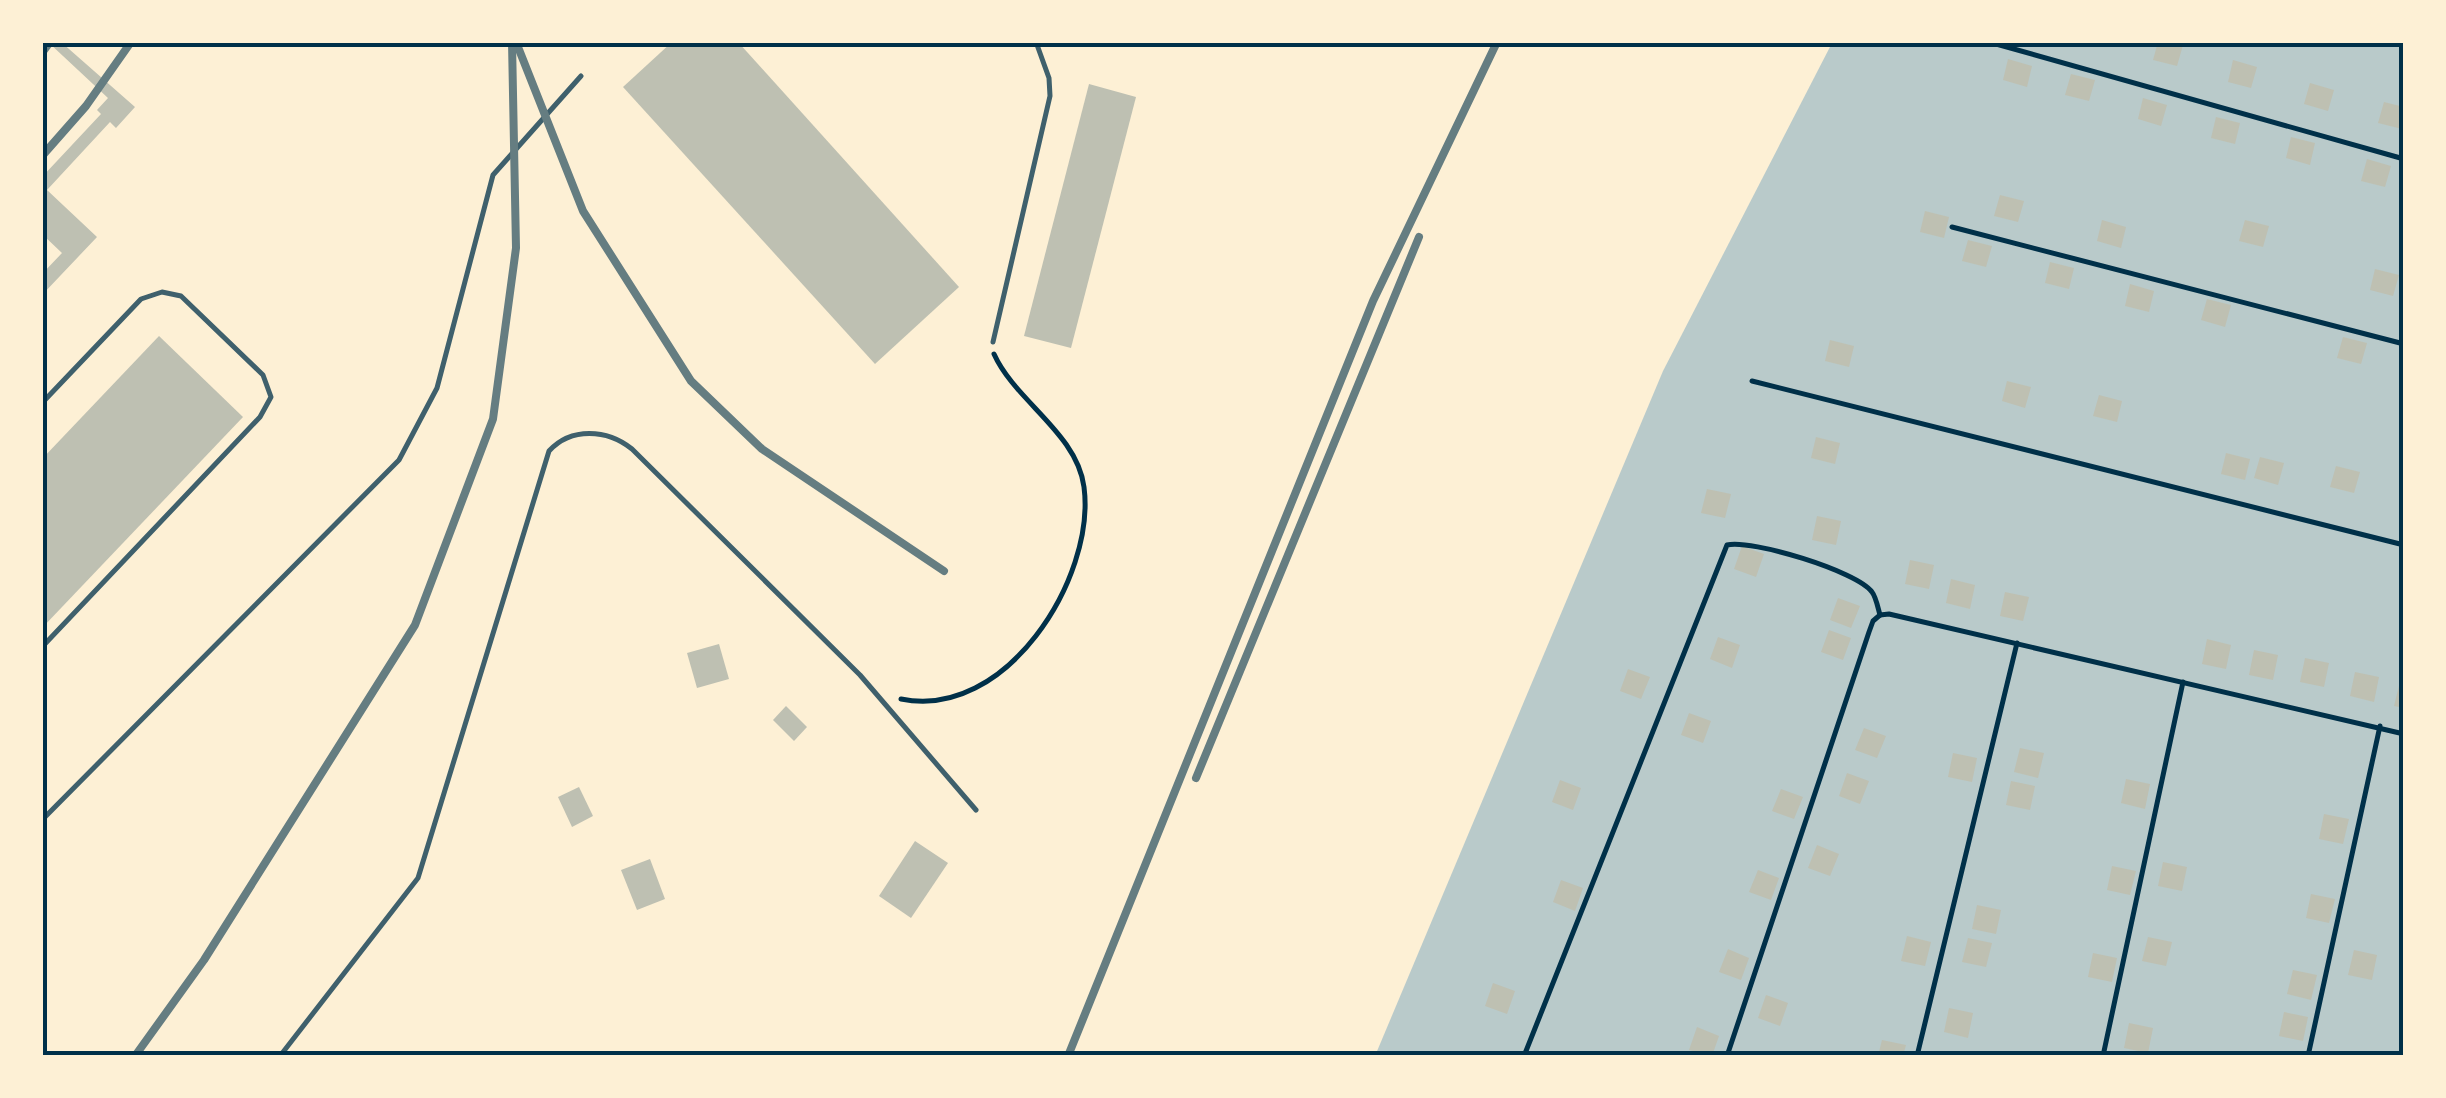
<svg xmlns="http://www.w3.org/2000/svg" width="2446" height="1098" font-family="'Source Sans 3',sans-serif">
	<rect width="100%" height="100%" fill="#fdf0d5"/>
	<path fill="#b9caca" d="M1832 43H2403V1055L1375 1056 1663 371Z"/>
	<g fill="#bec0b2">
		<path d="M48 42H61L135 107 116 128 110 122 47 190 97 237 42 295V274L62 253 42 234V177L101 114 97 110 108 98Z"/>
		<path d="M672 42H738L959 287 875 364 623 87Z"/>
		<path d="M2158 42 2183 45 2177 66 2153 60Z"/>
		<path d="M2008 59 2032 66 2027 87 2003 80Z"/>
		<path d="M2233 60 2257 67 2251 88 2228 82Z"/>
		<path d="M2071 74 2095 80 2089 101 2065 95Z"/>
		<path d="M2310 83 2334 90 2328 111 2304 104Z"/>
		<path d="M1089 84 1136 97 1071 348 1024 336Z"/>
		<path d="M2143 98 2167 105 2161 126 2138 119Z"/>
		<path d="M2384 102 2404 107 2402 129 2378 123Z"/>
		<path d="M2216 117 2240 123 2235 144 2211 138Z"/>
		<path d="M2291 137 2315 143 2310 165 2286 158Z"/>
		<path d="M2367 159 2391 166 2385 187 2361 181Z"/>
		<path d="M2000 195 2024 201 2018 222 1994 216Z"/>
		<path d="M1925 211 1949 217 1944 238 1920 232Z"/>
		<path d="M2102 220 2126 227 2121 248 2097 241Z"/>
		<path d="M2245 220 2269 226 2263 247 2239 241Z"/>
		<path d="M1968 240 1992 246 1986 267 1962 261Z"/>
		<path d="M2050 262 2074 268 2069 289 2045 283Z"/>
		<path d="M2375 269 2399 275 2393 296 2370 290Z"/>
		<path d="M2130 284 2154 291 2149 312 2125 306Z"/>
		<path d="M2207 299 2231 305 2225 327 2201 320Z"/>
		<path d="M159 336 243 417 42 628V459Z"/>
		<path d="M2343 337 2367 343 2361 364 2337 358Z"/>
		<path d="M1830 340 1854 346 1849 367 1825 361Z"/>
		<path d="M2007 381 2031 387 2025 408 2002 401Z"/>
		<path d="M2099 395 2122 401 2117 422 2093 416Z"/>
		<path d="M1816 437 1840 443 1835 464 1811 458Z"/>
		<path d="M2226 453 2250 459 2245 480 2221 474Z"/>
		<path d="M2260 457 2284 463 2278 485 2254 478Z"/>
		<path d="M2336 466 2360 472 2354 493 2330 487Z"/>
		<path d="M1707 489 1731 494 1725 518 1701 513Z"/>
		<path d="M1817 516 1841 521 1836 545 1812 540Z"/>
		<path d="M1742 546 1764 554 1756 577 1734 569Z"/>
		<path d="M1910 560 1934 565 1929 589 1905 584Z"/>
		<path d="M1951 579 1975 585 1970 609 1946 603Z"/>
		<path d="M2005 592 2029 597 2023 621 2000 616Z"/>
		<path d="M1838 598 1860 606 1851 628 1830 620Z"/>
		<path d="M1829 630 1851 638 1843 660 1821 652Z"/>
		<path d="M1718 637 1740 645 1732 668 1710 659Z"/>
		<path d="M2207 639 2231 645 2226 669 2202 664Z"/>
		<path d="M719 644 729 679 697 688 687 653Z"/>
		<path d="M2254 650 2278 655 2273 680 2249 675Z"/>
		<path d="M2305 658 2329 663 2324 687 2300 682Z"/>
		<path d="M1628 669 1650 677 1641 699 1620 691Z"/>
		<path d="M2355 672 2379 677 2374 702 2350 696Z"/>
		<path d="M2400 682 2404 683V708L2394 706Z"/>
		<path d="M786 706 807 727 794 741 773 720Z"/>
		<path d="M1689 713 1711 721 1703 743 1681 735Z"/>
		<path d="M1864 728 1886 736 1877 758 1855 750Z"/>
		<path d="M2020 748 2044 753 2038 778 2014 772Z"/>
		<path d="M1953 753 1977 758 1972 782 1948 777Z"/>
		<path d="M1847 773 1869 781 1860 804 1839 796Z"/>
		<path d="M2126 779 2150 784 2145 809 2121 803Z"/>
		<path d="M1560 780 1581 788 1573 810 1552 802Z"/>
		<path d="M2011 781 2035 786 2030 810 2006 805Z"/>
		<path d="M579 787 593 816 572 827 558 797Z"/>
		<path d="M1781 789 1803 797 1794 819 1772 811Z"/>
		<path d="M2324 814 2349 819 2343 844 2319 839Z"/>
		<path d="M915 841 948 863 911 918 879 896Z"/>
		<path d="M1817 845 1839 854 1830 876 1808 868Z"/>
		<path d="M650 859 665 899 637 910 621 870Z"/>
		<path d="M2163 862 2187 867 2182 891 2158 886Z"/>
		<path d="M2112 866 2136 871 2130 895 2107 890Z"/>
		<path d="M1758 870 1779 878 1771 900 1749 892Z"/>
		<path d="M1561 880 1583 888 1575 911 1553 902Z"/>
		<path d="M2311 894 2335 899 2329 923 2306 918Z"/>
		<path d="M1977 905 2001 910 1996 934 1972 929Z"/>
		<path d="M1907 936 1931 942 1925 966 1901 961Z"/>
		<path d="M2148 937 2172 942 2166 966 2142 961Z"/>
		<path d="M1968 938 1992 943 1986 967 1962 962Z"/>
		<path d="M1728 949 1749 958 1741 980 1719 972Z"/>
		<path d="M2354 950 2377 955 2372 980 2348 975Z"/>
		<path d="M2093 953 2117 958 2112 982 2088 977Z"/>
		<path d="M2293 970 2317 975 2311 1000 2287 994Z"/>
		<path d="M1493 983 1515 991 1507 1014 1485 1006Z"/>
		<path d="M1766 995 1788 1003 1780 1026 1758 1018Z"/>
		<path d="M1949 1008 1973 1013 1968 1038 1944 1032Z"/>
		<path d="M2284 1012 2308 1017 2303 1041 2279 1036Z"/>
		<path d="M2129 1023 2153 1028 2148 1053 2124 1048Z"/>
		<path d="M1697 1027 1719 1036 1712 1056 1689 1050Z"/>
		<path d="M1882 1040 1906 1045 1903 1056H1878Z"/>
	</g>
	<g fill="none" stroke-linecap="round" stroke-linejoin="round">
		<g stroke="#003049" stroke-width="5">
			<path d="M1989 42 2404 159"/>
			<path d="M1952 227 2404 344"/>
			<path d="M1752 381 2404 545"/>
			<path d="M1880 615 1889 614 2404 734"/>
			<path d="M901 699C1005 721 1096 579 1084 487 1077 433 1015 401 994 354"/>
			<path d="M1524 1056 1727 545C1751 539 1857 571 1872 592 1876 597 1878 608 1880 615"/>
			<path d="M1727 1056 1869 632 1873 621 1880 615"/>
			<path d="M1917 1056 2017 643"/>
			<path d="M2103 1056 2183 682"/>
			<path d="M2308 1056 2380 726"/>
		</g>
		<g stroke="#3f606c" stroke-width="5">
			<path d="M962 42H968"/>
			<path d="M993 342 1050 96 1049 78 1036 42"/>
			<path d="M42 403 141 299 162 292 181 296 263 375 271 397 260 417 42 647"/>
			<path d="M42 820 399 460 437 388 493 175 581 76"/>
			<path d="M280 1056 418 878 549 451C571 427 607 429 632 449L860 675 976 810"/>
		</g>
		<g stroke="#657d81" stroke-width="8">
			<path d="M518 47 583 211 691 381 762 449 944 571"/>
			<path d="M42 53 50 42"/>
			<path d="M42 156 86 106 131 42"/>
			<path d="M1196 778 1419 237"/>
			<path d="M135 1056 204 960 415 625 493 419 516 248 512 42"/>
			<path d="M1068 1056 1373 301 1497 42"/>
		</g>
	</g>
	<rect width="2446" height="1098" fill="none" stroke="#fdf0d5" stroke-width="90"/>
	<rect x="45" y="45" width="2356" height="1008" fill="none" stroke="#003049" stroke-width="4"/>
</svg>
